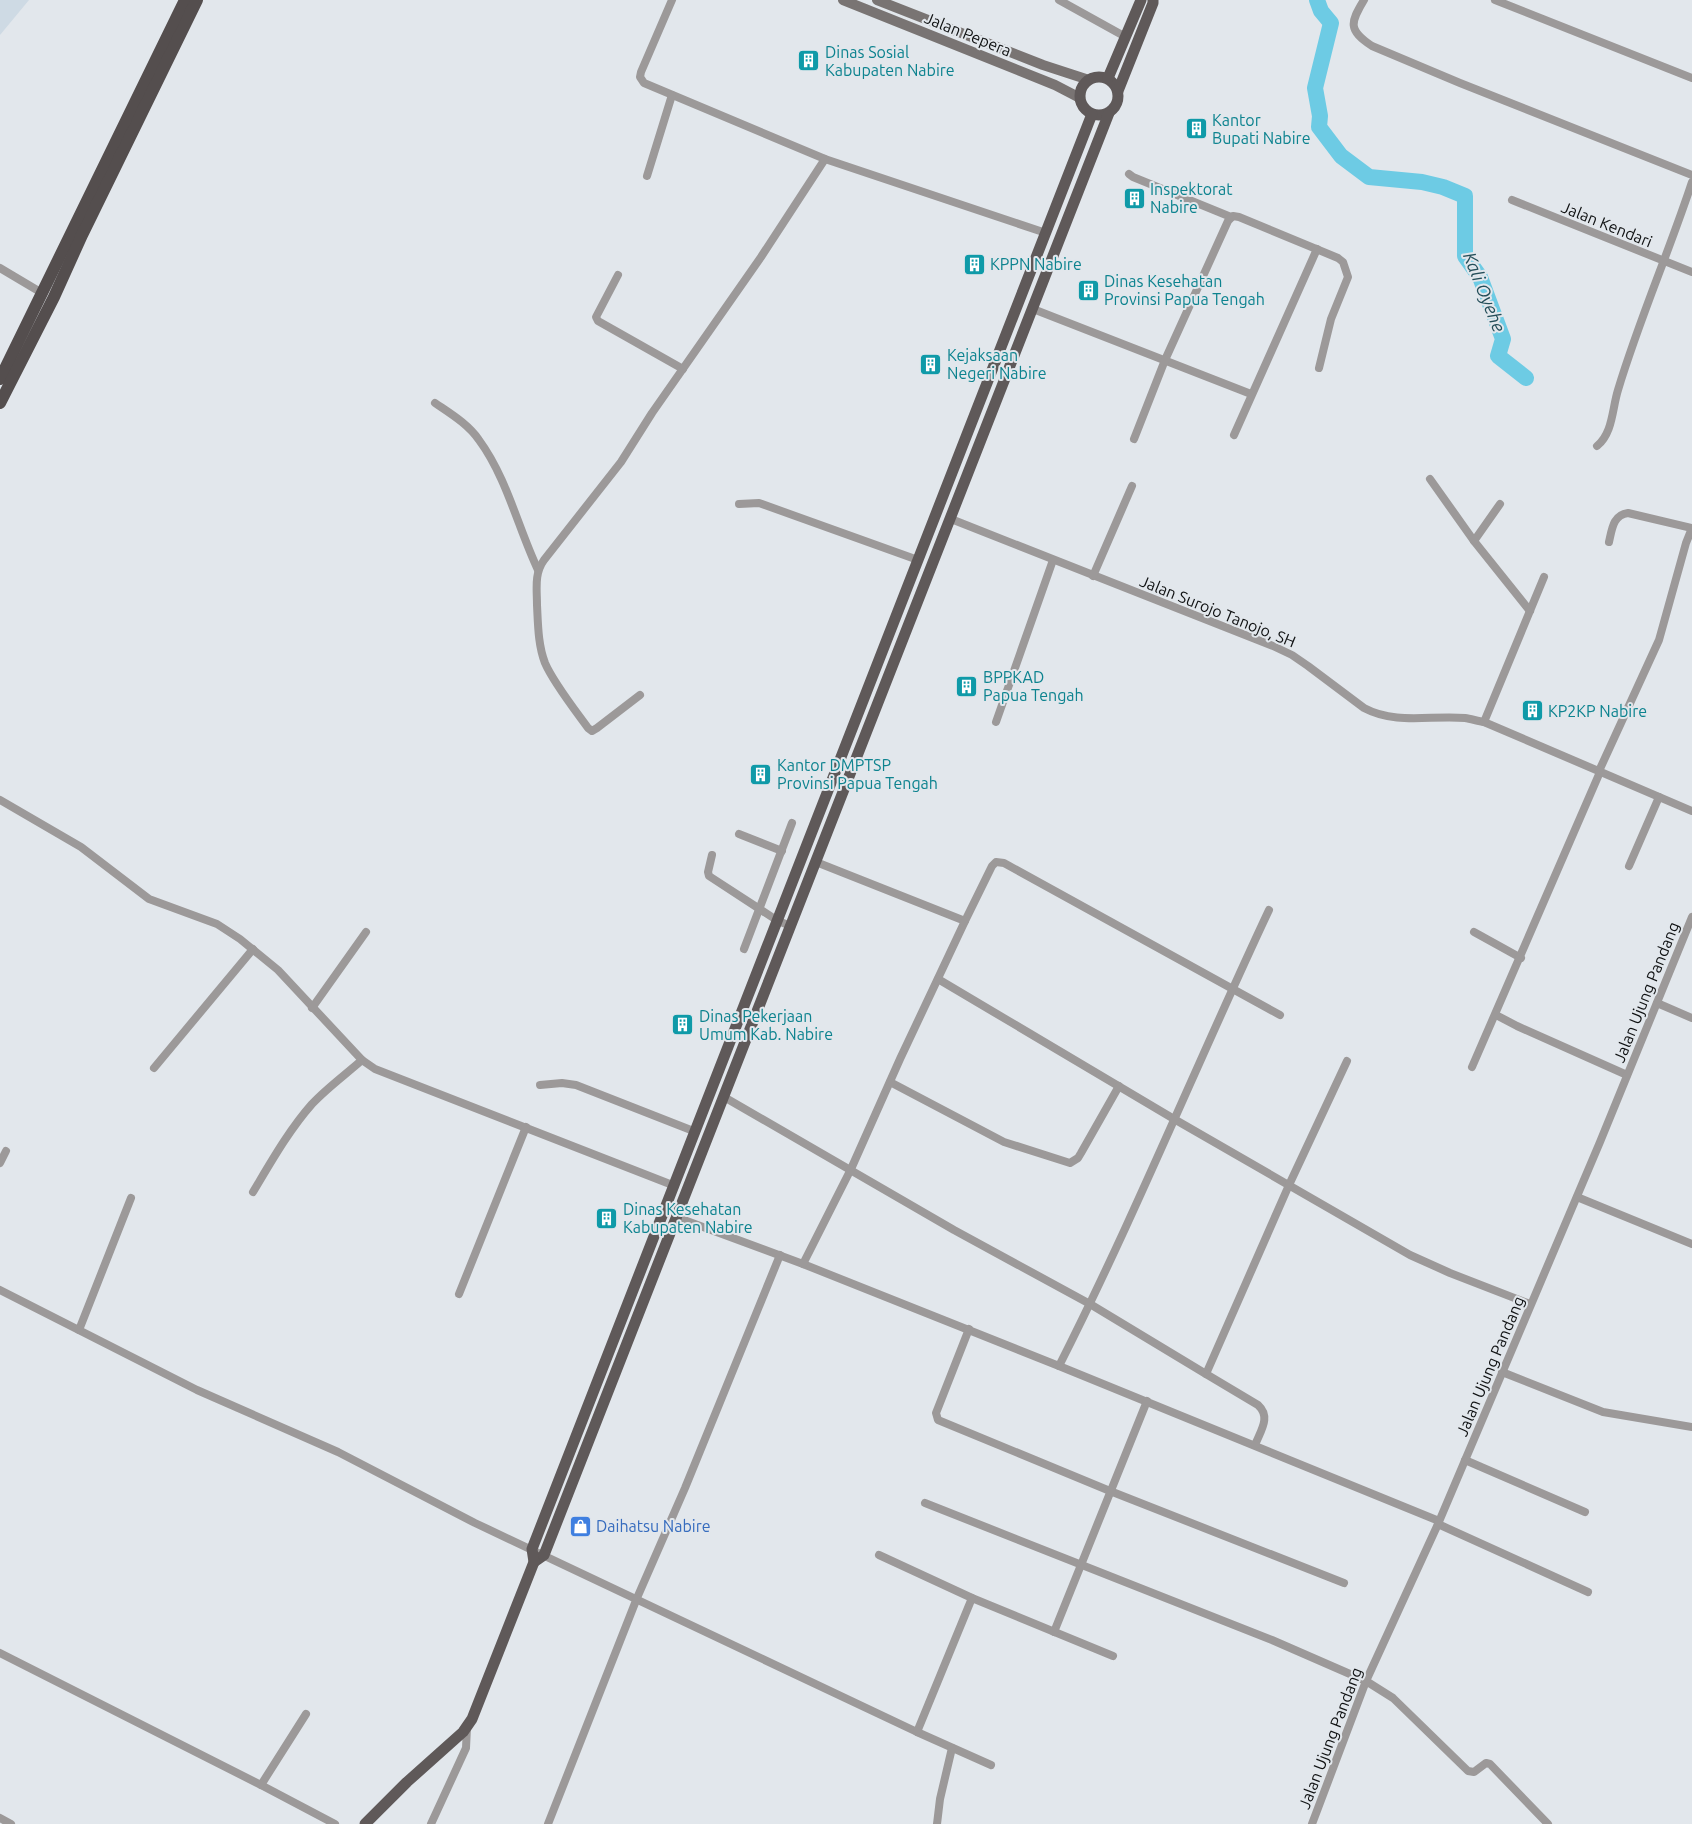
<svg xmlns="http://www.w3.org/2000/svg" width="1692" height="1824" font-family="Ubuntu,sans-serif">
	<rect width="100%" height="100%" fill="#e2e7ec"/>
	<path fill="#cedae4" d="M0 0H29L0 35Z"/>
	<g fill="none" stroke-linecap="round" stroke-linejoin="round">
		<path stroke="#6dcbe4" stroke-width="16" d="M1317 0 1321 11 1331 23 1315 88 1320 116 1319 127 1341 156 1369 177 1422 182 1443 187 1465 196V256L1480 277 1503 339 1498 356 1526 378"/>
		<g stroke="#9c9999" stroke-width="8">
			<path d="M672 0 641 72 640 77 644 83 825 159 1046 233"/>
			<path d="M1059 0 1124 36"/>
			<path d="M1364 0C1350 23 1348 30 1372 46L1460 83 1692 175"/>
			<path d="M1495 0 1692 78"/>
			<path d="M1129 174 1133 177 1231 217"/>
			<path d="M647 176 672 95"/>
			<path d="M1512 200 1692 272"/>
			<path d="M0 268 42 293"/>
			<path d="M618 275 596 317 598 321 683 369"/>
			<path d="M1033 309 1251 394"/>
			<path d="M435 403C451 414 468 424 479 440 507 478 518 528 538 570"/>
			<path d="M1234 435 1317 249"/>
			<path d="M1134 439 1165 360 1228 221 1233 216 1239 217 1338 258 1343 262 1348 277 1331 319 1319 368"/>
			<path d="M1597 446C1613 433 1612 409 1618 390 1639 320 1669 252 1692 182"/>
			<path d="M1430 479 1474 541 1530 611"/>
			<path d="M739 504 759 503 918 560"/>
			<path d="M951 519 1273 646 1292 655 1308 666 1364 708C1396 725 1430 715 1465 718 1471 719 1478 721 1484 722L1692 811"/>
			<path d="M1474 541 1500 504"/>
			<path d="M1093 576 1132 486"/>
			<path d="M640 695 597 728 592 731 588 728C575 710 553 682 545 663 538 645 538 624 537 605 537 589 534 574 544 560L621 462 652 413 761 257 825 159"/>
			<path d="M996 722 1053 560"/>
			<path d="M1484 722 1544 577"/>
			<path d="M1599 771 1659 640 1686 543 1692 528 1628 513C1613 515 1612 529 1609 542"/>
			<path d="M0 800 81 847 149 899 217 924 240 939 278 970 362 1060 375 1069 675 1186"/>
			<path d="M739 834 782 851"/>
			<path d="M712 855 708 872 709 876 778 921 791 926"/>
			<path d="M816 862 965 921 992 866 996 862 1004 863 1280 1015"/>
			<path d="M1629 866 1659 797"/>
			<path d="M1474 932 1521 958"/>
			<path d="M744 949 792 823"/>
			<path d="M938 979 1174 1119 1410 1255 1450 1273 1530 1304"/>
			<path d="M1657 1003 1692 1018"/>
			<path d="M312 1008 366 932"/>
			<path d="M1496 1015 1517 1026 1627 1075"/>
			<path d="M1472 1067 1600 772"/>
			<path d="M154 1068 253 949"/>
			<path d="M890 1082 1004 1142 1070 1163 1078 1158 1081 1153 1119 1086"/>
			<path d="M540 1085 562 1083 576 1085 696 1132"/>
			<path d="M724 1097 954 1230 1090 1304 1206 1374 1289 1185 1347 1061"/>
			<path d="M0 1163 6 1151"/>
			<path d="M253 1192C271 1162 289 1130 312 1104 327 1088 345 1075 362 1060"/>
			<path d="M1577 1197 1692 1244"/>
			<path d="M676 1217 803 1264 1059 1366C1135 1216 1198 1061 1269 910"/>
			<path d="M803 1264 851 1169 900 1059 965 921"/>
			<path d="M0 1290 197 1390 338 1452 475 1523 917 1732 991 1765"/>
			<path d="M459 1294 526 1127"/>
			<path d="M969 1329 936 1413 938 1420 1110 1491 1344 1583"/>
			<path d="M79 1330 131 1198"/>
			<path d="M1059 1366 1439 1521"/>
			<path d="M1502 1372 1603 1412 1692 1427"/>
			<path d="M1206 1374 1258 1405C1271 1417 1261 1430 1255 1445"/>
			<path d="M1465 1460 1585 1512"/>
			<path d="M925 1503 1272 1640 1366 1681 1393 1698 1468 1771 1474 1772 1486 1763 1490 1764 1548 1824"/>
			<path d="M1438 1524 1588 1592"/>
			<path d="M879 1555 972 1598 1113 1656"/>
			<path d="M1054 1632 1147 1401"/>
			<path d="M0 1653 261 1785 335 1824"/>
			<path d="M917 1732 972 1598"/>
			<path d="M261 1785 306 1714"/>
			<path d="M0 1818 11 1824"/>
			<path d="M431 1824 466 1748 467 1727"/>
			<path d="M548 1824 637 1598 685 1488 780 1255"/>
			<path d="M937 1824 940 1799 952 1748"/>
			<path d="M1312 1824 1366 1681 1438 1524 1600 1142 1692 917"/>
		</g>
		<g stroke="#797473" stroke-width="10">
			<path d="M843 0 1055 85 1080 98"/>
			<path d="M877 0 1043 65 1089 80"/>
		</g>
		<g stroke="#5f5959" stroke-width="11">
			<circle cx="1099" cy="96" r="19"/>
			<path d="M1108 78 1141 0"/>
			<path d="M1118 91 1153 3V0"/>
			<path d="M534 1562 544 1555 1109 113"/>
			<path d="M365 1824 407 1782 463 1732 472 1719 534 1562 532 1549 1092 114"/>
		</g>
		<g stroke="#544e4e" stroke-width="12">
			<path d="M0 379 185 0"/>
			<path d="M0 403 54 297 82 235 197 0"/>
		</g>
	</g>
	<defs>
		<symbol id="building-square" viewBox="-11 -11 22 22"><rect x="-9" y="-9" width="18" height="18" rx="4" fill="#0f9aa8" stroke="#e2e7ec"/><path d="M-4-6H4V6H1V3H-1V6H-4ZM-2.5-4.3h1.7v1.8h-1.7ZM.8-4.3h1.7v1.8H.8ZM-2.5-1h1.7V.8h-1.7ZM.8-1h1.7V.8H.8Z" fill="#fff"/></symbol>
		<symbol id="shop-square" viewBox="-11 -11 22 22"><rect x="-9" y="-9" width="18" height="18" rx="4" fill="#3f7fe0" stroke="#e2e7ec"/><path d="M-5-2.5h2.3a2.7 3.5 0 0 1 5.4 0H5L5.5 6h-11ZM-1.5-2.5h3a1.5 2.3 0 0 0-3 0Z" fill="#fff"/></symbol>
	</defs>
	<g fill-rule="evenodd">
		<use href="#building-square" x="796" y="48" width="25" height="25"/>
		<use href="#building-square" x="1184" y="116" width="25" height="25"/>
		<use href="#building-square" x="1122" y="186" width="25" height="25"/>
		<use href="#building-square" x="962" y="252" width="25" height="25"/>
		<use href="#building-square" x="1076" y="278" width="25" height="25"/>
		<use href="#building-square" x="918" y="352" width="25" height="25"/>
		<use href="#building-square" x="954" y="674" width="25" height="25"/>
		<use href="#building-square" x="1520" y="698" width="25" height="25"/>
		<use href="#building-square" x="748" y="762" width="25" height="25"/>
		<use href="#building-square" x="670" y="1012" width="25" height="25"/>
		<use href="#building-square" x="594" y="1206" width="25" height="25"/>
		<use href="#shop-square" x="568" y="1514" width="25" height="25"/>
	</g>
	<g text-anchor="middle" stroke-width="4" stroke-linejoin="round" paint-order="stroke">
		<g font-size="16" fill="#0f1112" stroke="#e2e7ec">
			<text transform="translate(968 34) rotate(22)" y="6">Jalan Pepera</text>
			<text transform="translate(1607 224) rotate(22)" y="6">Jalan Kendari</text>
			<text transform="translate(1218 611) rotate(22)" y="6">Jalan Surojo Tanojo, SH</text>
			<text transform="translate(1646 992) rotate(-68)" y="6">Jalan Ujung Pandang</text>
			<text transform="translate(1490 1366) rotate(-67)" y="6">Jalan Ujung Pandang</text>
			<text transform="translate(1330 1738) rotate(-69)" y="6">Jalan Ujung Pandang</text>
		</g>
		<g font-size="16" fill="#0d838f" stroke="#e2e7ec" text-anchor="start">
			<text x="825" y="58">Dinas Sosial<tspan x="825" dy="18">Kabupaten Nabire</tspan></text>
			<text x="1212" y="126">Kantor<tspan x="1212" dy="18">Bupati Nabire</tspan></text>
			<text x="1150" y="195">Inspektorat<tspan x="1150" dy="18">Nabire</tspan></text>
			<text x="990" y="270">KPPN Nabire</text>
			<text x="1104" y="287">Dinas Kesehatan<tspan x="1104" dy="18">Provinsi Papua Tengah</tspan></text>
			<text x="947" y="361">Kejaksaan<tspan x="947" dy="18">Negeri Nabire</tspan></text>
			<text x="983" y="683">BPPKAD<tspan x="983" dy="18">Papua Tengah</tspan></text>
			<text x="1548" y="717">KP2KP Nabire</text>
			<text x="777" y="771">Kantor DMPTSP<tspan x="777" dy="18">Provinsi Papua Tengah</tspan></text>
			<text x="699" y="1022">Dinas Pekerjaan<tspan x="699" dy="18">Umum Kab. Nabire</tspan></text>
			<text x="623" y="1215">Dinas Kesehatan<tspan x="623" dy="18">Kabupaten Nabire</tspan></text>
		</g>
		<g font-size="16" fill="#366cbe" stroke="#e2e7ec" text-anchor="start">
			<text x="596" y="1532">Daihatsu Nabire</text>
		</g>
		<g font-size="18" font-style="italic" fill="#244e59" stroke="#e2e7ec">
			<text transform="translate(1484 292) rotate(68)" y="6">Kali Oyehe</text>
		</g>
	</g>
</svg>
